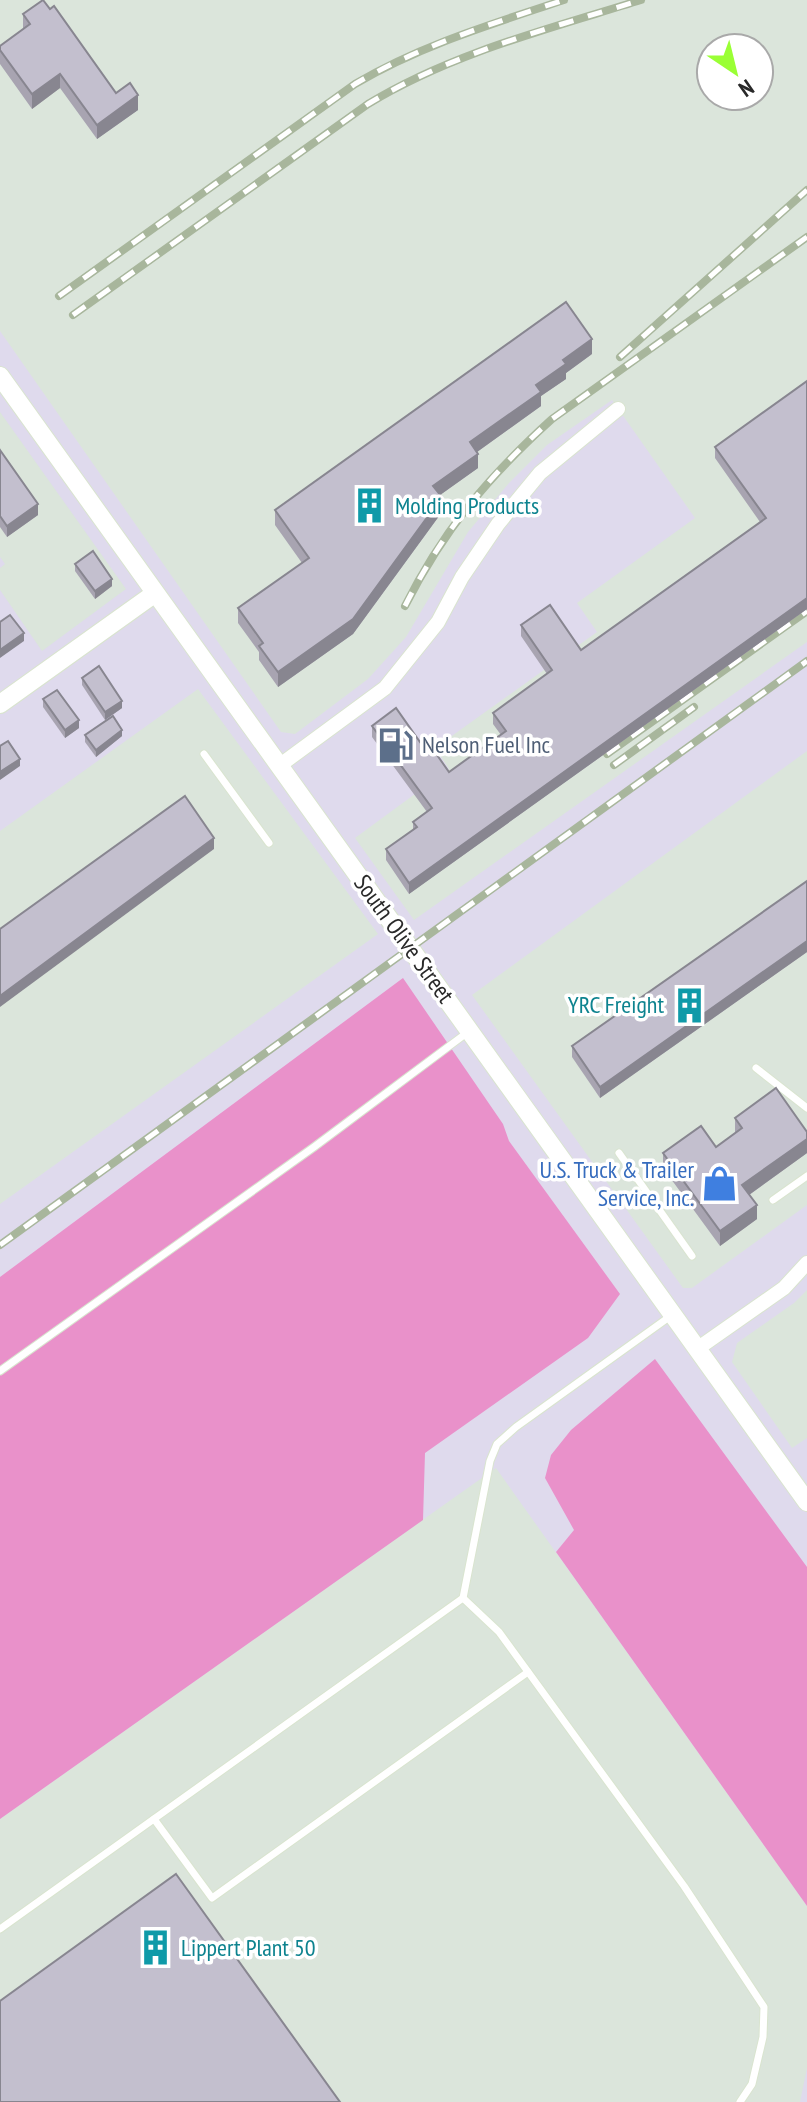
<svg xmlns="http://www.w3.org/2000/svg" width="807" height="2102" font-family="'PT Sans Narrow',sans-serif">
	<rect width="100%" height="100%" fill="#dfdaed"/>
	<g fill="#dbe5db" fill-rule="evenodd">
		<path d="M0 0H807V642L414 920 355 838 449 769 435 748 597 632 577 603 695 518 612 400 547 445 509 483 468 532 406 637 368 679 295 734 281 732 0 331ZM711 48H759V96H711Z"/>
		<path d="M0 412 126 589 42 651 0 590V568L5 564 0 557Z"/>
		<path d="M198 689 378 934 0 1204V831Z"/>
		<path d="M807 751V1205L692 1288H683L472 995Z"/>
		<path d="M807 1290V1438L792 1448 732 1362 737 1343 794 1303Z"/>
		<path d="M496 1468 807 1906V2068L800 2102H0V1819Z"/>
	</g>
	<g fill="#e991ca">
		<path d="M403 978 503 1124 509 1141 620 1294 588 1338 425 1453 423 1520 0 1819V1277Z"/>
		<path d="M655 1359 807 1567V1906L556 1552 574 1530 545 1478 551 1455 571 1430Z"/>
	</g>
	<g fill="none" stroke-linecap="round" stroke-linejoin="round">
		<defs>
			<g id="service">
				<path d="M204 754 269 843"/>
				<path d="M756 1068 807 1108"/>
				<path d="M619 1153 692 1256"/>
				<path d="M773 1200 807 1176"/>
				<path d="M0 1371 314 1147 468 1032"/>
				<path d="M463 1598 499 1632 684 1886 764 2007 763 2037 752 2084 740 2102"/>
				<path d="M154 1819 212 1898 528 1672"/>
				<path d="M0 1929 463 1598 490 1461 497 1444 516 1427 672 1315"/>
			</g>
			<g id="minor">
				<path d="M279 766 385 688 438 622 462 577 498 524 540 473 618 409"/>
				<path d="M697 1349 784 1288 807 1263"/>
			</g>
			<g id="tertiary">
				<path d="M0 376 807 1502"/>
				<path d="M0 704 154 594"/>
			</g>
		</defs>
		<use href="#service" stroke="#d9e4cf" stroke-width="9"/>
		<use href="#minor" stroke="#d9e4cf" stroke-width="16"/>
		<use href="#tertiary" stroke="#d9e4cf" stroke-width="20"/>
		<use href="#service" stroke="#fff" stroke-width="7"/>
		<use href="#minor" stroke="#fff" stroke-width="14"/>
		<use href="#tertiary" stroke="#fff" stroke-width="18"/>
		<defs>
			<g id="rail">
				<path d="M59 296 355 84C421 45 492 24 564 0"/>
				<path d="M73 315 368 104C452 53 548 29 641 0"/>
				<path d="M620 357 807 190"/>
				<path d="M405 606C444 529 488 477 552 419L807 237"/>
				<path d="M607 754 807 611"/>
				<path d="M614 765 694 707"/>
				<path d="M0 1245 807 661"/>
			</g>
		</defs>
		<use href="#rail" stroke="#a8b69c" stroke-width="8"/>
		<use href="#rail" stroke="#fff" stroke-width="5" stroke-dasharray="15" stroke-linecap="butt"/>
	</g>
	<g fill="#a8a4b1">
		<path d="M23 14 116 93 138 110 97 139 60 88 32 109 0 64V46L23 29Z"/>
		<path d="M592 354 566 373V379L541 396V406L477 452 478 468 440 495 442 512 353 634 278 687 259 660V652L238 623V608L302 563 275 525V510Z"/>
		<path d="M807 381V609L409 894 386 860V849L413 830V822L427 812 372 737V726L420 742 449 772 501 735 493 724V713L547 674 521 636V625L581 650 760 522 715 458V447Z"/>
		<path d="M0 450 38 515 7 537 0 527Z"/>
		<path d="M75 564 112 586 95 599 75 571Z"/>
		<path d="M82 678 122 708 105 720 82 685Z"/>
		<path d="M43 699 79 728 65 738 43 707Z"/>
		<path d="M85 735 122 736 96 757 85 742Z"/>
		<path d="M807 881V952L600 1098 572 1057V1046Z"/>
		<path d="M735 1118 807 1132V1153L749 1195 757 1219 720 1246 663 1168V1153L716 1147 735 1133Z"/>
	</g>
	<g fill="#888690">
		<path d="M60 74V88L32 109V94Z"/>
		<path d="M138 95V110L97 139V125Z"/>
		<path d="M592 339V354L566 373V379L541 396V406L470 457V442L536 385 563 360Z"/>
		<path d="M478 454V468L433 500V486Z"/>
		<path d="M442 497V512L353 634 278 687V672Z"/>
		<path d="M38 504V515L7 537V526Z"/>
		<path d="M112 579V586L95 599V591Z"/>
		<path d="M807 598V609L409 894V883Z"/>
		<path d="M24 633V641L0 658V650Z"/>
		<path d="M122 701V708L105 720V712Z"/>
		<path d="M79 720V728L65 738V730Z"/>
		<path d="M122 730V736L96 757V750Z"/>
		<path d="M20 759V766L0 780V772Z"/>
		<path d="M214 838V849L0 1007V996Z"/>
		<path d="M807 941V952L600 1098V1087Z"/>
		<path d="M807 1139V1153L742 1200V1185Z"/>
		<path d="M757 1205V1219L720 1246V1231Z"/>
	</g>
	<g fill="#c3bfce" stroke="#888690" stroke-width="2">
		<path d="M43 0 50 9 54 6 116 93 130 83 138 95 97 125 60 74 32 94 0 50V46L30 24 23 14Z"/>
		<path d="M566 302 592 339 563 360 566 364 536 385 541 392 470 442 478 454 433 486 442 497 353 619 278 672 259 646 263 643 238 608 309 558 275 510Z"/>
		<path d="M807 381V598L409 883 386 849 417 827 413 822 432 808 372 726 396 708 420 742 425 738 449 772 506 731 493 713 552 670 521 625 550 605 581 650 766 518 715 447Z"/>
		<path d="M0 450 38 504 7 526 0 516Z"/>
		<path d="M93 551 112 579 95 591 75 564Z"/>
		<path d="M10 615 24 633 0 650V622Z"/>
		<path d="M99 666 122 701 105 712 82 678Z"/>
		<path d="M57 690 79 720 65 730 43 699Z"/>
		<path d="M113 716 122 730 96 750 85 735Z"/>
		<path d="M8 741 20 759 0 772V746Z"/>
		<path d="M185 796 214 838 0 996V929Z"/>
		<path d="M807 881V941L600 1087 572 1046Z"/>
		<path d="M776 1088 807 1132V1139L742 1185 757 1205 720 1231 663 1153 701 1126 716 1147 742 1128 735 1118Z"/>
		<path d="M176 1874 340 2102H0V2001Z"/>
	</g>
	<defs>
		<symbol id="building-bare" viewBox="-9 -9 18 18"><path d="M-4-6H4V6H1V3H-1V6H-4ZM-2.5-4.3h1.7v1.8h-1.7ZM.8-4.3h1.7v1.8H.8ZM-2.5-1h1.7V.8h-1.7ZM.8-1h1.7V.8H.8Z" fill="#0f9aa8" stroke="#fff" stroke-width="2.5" paint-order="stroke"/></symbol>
		<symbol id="fuel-bare" viewBox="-9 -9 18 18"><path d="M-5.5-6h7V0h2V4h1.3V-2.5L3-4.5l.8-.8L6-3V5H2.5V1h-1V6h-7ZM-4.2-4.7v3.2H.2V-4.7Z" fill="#5c6f8a" stroke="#fff" stroke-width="2.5" paint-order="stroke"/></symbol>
		<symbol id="shop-bare" viewBox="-9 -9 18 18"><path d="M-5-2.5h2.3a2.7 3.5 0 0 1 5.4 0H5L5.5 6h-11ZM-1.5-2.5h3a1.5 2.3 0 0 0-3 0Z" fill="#3f7fe0" stroke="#fff" stroke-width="2.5" paint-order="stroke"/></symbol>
	</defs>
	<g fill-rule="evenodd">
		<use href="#building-bare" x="344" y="480" width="51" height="51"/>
		<use href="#fuel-bare" x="370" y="720" width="51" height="51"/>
		<use href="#building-bare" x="664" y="980" width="51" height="51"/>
		<use href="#shop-bare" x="694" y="1158" width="51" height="51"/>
		<use href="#building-bare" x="130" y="1922" width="51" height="51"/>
	</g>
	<g text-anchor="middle" stroke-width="7" stroke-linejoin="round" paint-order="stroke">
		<g font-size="24" fill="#0d838f" stroke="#fff" text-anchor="start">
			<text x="395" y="514">Molding Products</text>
			<text x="664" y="1013" text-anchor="end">YRC Freight</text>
			<text x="181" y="1956">Lippert Plant 50</text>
		</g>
		<g font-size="24" fill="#4e5e75" stroke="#fff" text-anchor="start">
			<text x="422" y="753">Nelson Fuel Inc</text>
		</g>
		<g font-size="24" fill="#292929" stroke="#fff">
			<text transform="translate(404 939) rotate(54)" y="8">South Olive Street</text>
		</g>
		<g font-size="24" fill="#366cbe" stroke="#fff" text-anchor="end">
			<text x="694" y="1178">U.S. Truck &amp; Trailer<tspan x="694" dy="28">Service, Inc.</tspan></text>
		</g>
	</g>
	<g transform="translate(735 72) rotate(145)"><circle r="38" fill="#ffffff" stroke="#a9a9a9" stroke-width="2"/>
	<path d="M0-6L14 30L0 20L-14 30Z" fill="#9aff35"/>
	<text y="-12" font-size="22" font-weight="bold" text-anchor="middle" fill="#292929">N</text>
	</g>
</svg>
